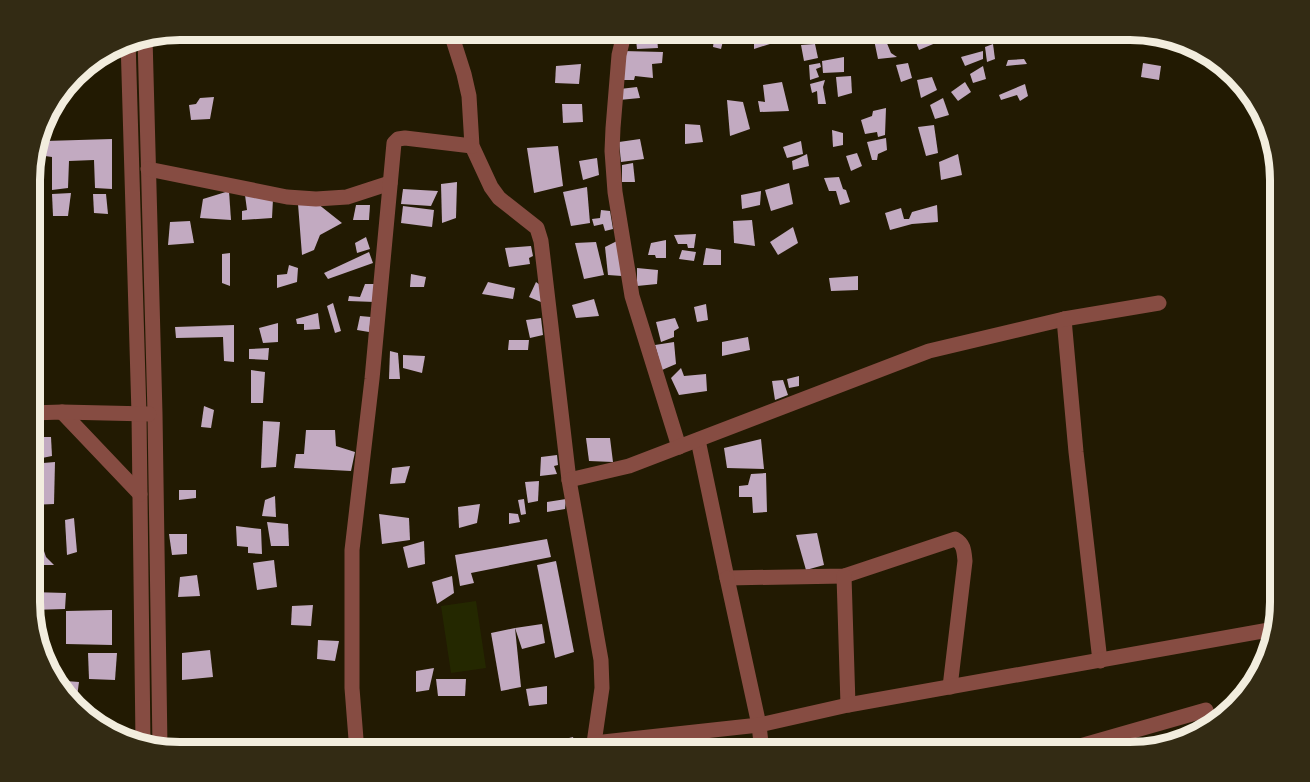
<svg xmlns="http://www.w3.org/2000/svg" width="1310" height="782" font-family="'DM Sans',sans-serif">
	<rect width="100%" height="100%" fill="#221a02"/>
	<path fill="#242800" d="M476 601 486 668 451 673 441 606Z"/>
	<g fill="#c2aac1">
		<path d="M635 30H656L658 48 637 49Z"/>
		<path d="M928 30H935L938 42 919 50 914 37Z"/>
		<path d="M986 30H995L998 39H985Z"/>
		<path d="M885 34 886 41 891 53 897 57 878 59 873 35Z"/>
		<path d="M770 36 773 43 754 49V44Z"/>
		<path d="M724 37 721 49 713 47 714 39Z"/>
		<path d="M815 44 818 58 804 61 801 45Z"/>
		<path d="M993 44 995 59 987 62 985 47Z"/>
		<path d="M623 51 663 52 662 63 652 64 653 78 635 76 634 80H620Z"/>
		<path d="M983 51V59L965 66 961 57Z"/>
		<path d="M844 57V72L823 73 822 61Z"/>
		<path d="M1024 59 1027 64 1006 66 1008 60Z"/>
		<path d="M820 63 821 67 816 69 819 77 810 80 809 65Z"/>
		<path d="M908 63 912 78 901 82 896 65Z"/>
		<path d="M1143 63 1161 66 1159 80 1141 77Z"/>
		<path d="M581 64 579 84 555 83 556 66Z"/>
		<path d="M983 66 986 79 973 83 970 74Z"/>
		<path d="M851 76 852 93 838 97 836 77Z"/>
		<path d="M932 77 937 90 921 98 917 80Z"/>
		<path d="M825 80 823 87 826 104H818L817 91 812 93 810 84Z"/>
		<path d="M782 82 789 111 760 112 758 101 765 102 763 85Z"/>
		<path d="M965 82 971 92 958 101 951 92Z"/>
		<path d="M1025 84 1028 96 1020 101 1017 95 1001 100 999 95Z"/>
		<path d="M637 87 640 98 619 100 620 89Z"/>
		<path d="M214 97 210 119 191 120 189 105 196 104 200 98Z"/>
		<path d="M943 98 949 115 935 119 930 105Z"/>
		<path d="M727 100 743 102 750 129 730 136Z"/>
		<path d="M562 104H582L583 122 563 123Z"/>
		<path d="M886 108 885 135 878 137 877 132 865 134 861 120 872 116 873 111Z"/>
		<path d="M685 124 700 125 703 142 685 144Z"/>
		<path d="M934 125 938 153 926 156 918 127Z"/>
		<path d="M832 130 843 133V145L833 147Z"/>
		<path d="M886 138 887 150 878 154 877 160H872L867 142Z"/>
		<path d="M112 139V189L95 188 94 160 69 161 68 188 52 190V157L45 156V141Z"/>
		<path d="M640 139 644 159 621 162 619 142Z"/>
		<path d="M801 141 803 154 787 158 783 147Z"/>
		<path d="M558 146 563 186 534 193 527 148Z"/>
		<path d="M857 153 862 166 851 171 846 156Z"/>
		<path d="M807 154 809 166 793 170 792 161Z"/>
		<path d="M958 154 962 175 941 180 939 162Z"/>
		<path d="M597 158 599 175 583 180 579 161Z"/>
		<path d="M633 163 635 182H622V165Z"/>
		<path d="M839 177 843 189 846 190 850 202 840 205 836 191H829L824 178Z"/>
		<path d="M457 182 456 218 442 223 441 184Z"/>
		<path d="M789 183 793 204 771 211 765 190Z"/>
		<path d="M587 187 590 223 571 226 563 192Z"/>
		<path d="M403 189 438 191 431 206 401 204Z"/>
		<path d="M229 191 231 220 200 218 203 199Z"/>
		<path d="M761 191 760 205 742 209 741 195Z"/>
		<path d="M71 193 68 216H53L52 194Z"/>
		<path d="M93 194H106L108 214 94 213Z"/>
		<path d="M245 195 273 199 272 218 242 220V211L247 210Z"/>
		<path d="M298 204H318L342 223 320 235 314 250 302 255Z"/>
		<path d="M356 205H370L369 220H353Z"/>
		<path d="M937 205 938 222 912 224 890 230 885 213 901 208 904 219H909L912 212Z"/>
		<path d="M403 206 434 210 432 227 401 223Z"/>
		<path d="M601 210 610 211 613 229 605 231 603 224 594 226 592 219 600 218Z"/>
		<path d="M752 220 755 246 734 243 733 221Z"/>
		<path d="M190 221 194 243 168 245 170 222Z"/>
		<path d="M793 227 798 243 778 255 770 242Z"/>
		<path d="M696 234 694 248H688L687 244H678L674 235Z"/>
		<path d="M366 237 370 249 357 253 355 243Z"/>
		<path d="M666 240V258H656L655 255H648L651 243Z"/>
		<path d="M617 241 622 276 608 275 605 247Z"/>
		<path d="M596 242 604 275 584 279 575 243Z"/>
		<path d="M531 246 533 256 529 258 530 264 509 267 505 248Z"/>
		<path d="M706 248 721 250V265H703Z"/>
		<path d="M682 250 696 252 694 261 679 259Z"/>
		<path d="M369 252 373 263 328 279 324 273Z"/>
		<path d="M230 253V286L222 283V254Z"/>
		<path d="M289 265 298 268 297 282 277 288V275L287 274Z"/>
		<path d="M637 268 658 270 657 284 637 286Z"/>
		<path d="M411 274 426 277 424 287H410Z"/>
		<path d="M858 276V290L831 291 829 278Z"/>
		<path d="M488 282 515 288 513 299 482 294Z"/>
		<path d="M536 282 544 288 541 302 529 297Z"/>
		<path d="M365 284H377L375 302 348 301 349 296 360 297Z"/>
		<path d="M594 299 599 316 576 318 572 305Z"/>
		<path d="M333 303 341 331 335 333 327 306Z"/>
		<path d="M706 304 708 320 697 322 694 307Z"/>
		<path d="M318 313 320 329 304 330V324H297L296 319Z"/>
		<path d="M360 316 371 317 369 332 357 330Z"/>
		<path d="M541 318 543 335 530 338 526 320Z"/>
		<path d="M675 318 679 328 674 331V337L661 342 656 322Z"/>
		<path d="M278 323V342L263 343 259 328Z"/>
		<path d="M234 325V362L224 361 223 337 176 338 175 327Z"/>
		<path d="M748 337 750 350 722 356V342Z"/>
		<path d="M509 340H529L528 350H508Z"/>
		<path d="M674 342 676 364 662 370 655 345Z"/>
		<path d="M269 348 268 360 249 359V349Z"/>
		<path d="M390 351 398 353 400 379H389Z"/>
		<path d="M403 355 425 356 422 373 403 368Z"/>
		<path d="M681 368 684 376 706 374 707 391 679 395 671 378Z"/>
		<path d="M251 370 265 372 263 403H251Z"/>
		<path d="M799 376V386L789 388 787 379Z"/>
		<path d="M783 380 788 395 775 400 772 381Z"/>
		<path d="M204 406 214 410 211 428 201 427Z"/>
		<path d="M263 421 280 422 276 467 261 468Z"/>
		<path d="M306 430H335L336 446 355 452 351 471 294 468 296 454H304Z"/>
		<path d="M31 437H51L52 456 32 460Z"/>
		<path d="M586 438H610L613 462 589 461Z"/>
		<path d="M761 439 764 469 727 468 724 448Z"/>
		<path d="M557 455 558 465 554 466 557 474 540 476 541 457Z"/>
		<path d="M55 462 54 504 31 505V464Z"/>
		<path d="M410 466 405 483 390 484 392 468Z"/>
		<path d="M766 473 767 512 753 513 752 497H739V486L748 485 751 474Z"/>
		<path d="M539 481 538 501 528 503 525 482Z"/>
		<path d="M179 490H196V498L179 500Z"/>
		<path d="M275 496 276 517 262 516 265 500Z"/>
		<path d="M524 499 526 514 521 515 518 500Z"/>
		<path d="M566 499 565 509 547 512V502Z"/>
		<path d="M480 504 477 523 459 528 458 507Z"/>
		<path d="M509 513 518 514 520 522 509 524Z"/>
		<path d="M379 514 409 518 410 540 382 544Z"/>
		<path d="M74 518 77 552 67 555 65 520Z"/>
		<path d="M267 522 288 524 289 546H271Z"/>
		<path d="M236 526 261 529 262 554 248 553V547L237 546Z"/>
		<path d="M817 533 824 565 806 570 796 535Z"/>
		<path d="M169 534H187V554L172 555Z"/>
		<path d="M547 539 551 557 471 573 474 583 460 586 455 555Z"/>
		<path d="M424 541 425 564 408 568 403 547Z"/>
		<path d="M31 550 44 551 46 557 54 565H31Z"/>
		<path d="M274 560 277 587 257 590 253 563Z"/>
		<path d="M556 561 574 652 555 658 537 565Z"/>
		<path d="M197 575 200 596 178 597 180 577Z"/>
		<path d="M452 576 454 593 437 604 432 582Z"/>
		<path d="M31 592 66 593 65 609 31 610Z"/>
		<path d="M313 605 311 626 291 625 292 606Z"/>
		<path d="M112 610V645L66 644V611Z"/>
		<path d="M542 624 545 643 522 649 515 628Z"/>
		<path d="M515 628 521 687 501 691 491 633Z"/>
		<path d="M318 640 339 641 335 661 317 659Z"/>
		<path d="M210 650 213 677 182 680V653Z"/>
		<path d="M88 653H117L115 680 89 679Z"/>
		<path d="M434 668 429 690 416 692V671Z"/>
		<path d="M436 679H466L465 696H438Z"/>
		<path d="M53 680 79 682 76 704 55 685Z"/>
		<path d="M547 686V704L529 706 526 689Z"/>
		<path d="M573 737 577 752H562L561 740Z"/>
	</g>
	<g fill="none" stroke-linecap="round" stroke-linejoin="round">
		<g stroke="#864c42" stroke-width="15">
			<path d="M450 30 464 74 469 96 472 146 491 187 499 198 537 228 541 241 569 480 601 660 602 688 594 743 595 752"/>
			<path d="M625 30 619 55 613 128 612 151 615 192 632 296 679 447"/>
			<path d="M145 37 155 414 160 747"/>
			<path d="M128 40 139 414 143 742"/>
			<path d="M148 169 287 197 316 199 347 197 390 183"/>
			<path d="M1064 319 1076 452 1100 661"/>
			<path d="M62 412 140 494"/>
			<path d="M31 413 62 412 149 414"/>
			<path d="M698 440 727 578 844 576 955 539C964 544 964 551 965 561L950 687"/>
			<path d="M569 480 629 466 929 351 1064 319 1159 303"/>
			<path d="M844 576 848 705"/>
			<path d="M727 578 759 725 762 752"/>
			<path d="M594 743 759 725 848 705 1274 629"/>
			<path d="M357 752 352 688V550L372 379 394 143 398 139 405 138 472 146"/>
			<path d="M1059 752 1206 710"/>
		</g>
	</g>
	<path d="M0 0H1310V782H0ZM180 40H1130A140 140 0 0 1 1270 180V602A140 140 0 0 1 1130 742H180A140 140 0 0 1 40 602V180A140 140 0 0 1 180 40Z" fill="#332b14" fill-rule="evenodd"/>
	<path fill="none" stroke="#f2edde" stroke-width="8" d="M180 40H1130A140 140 0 0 1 1270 180V602A140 140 0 0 1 1130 742H180A140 140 0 0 1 40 602V180A140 140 0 0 1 180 40Z"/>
</svg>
